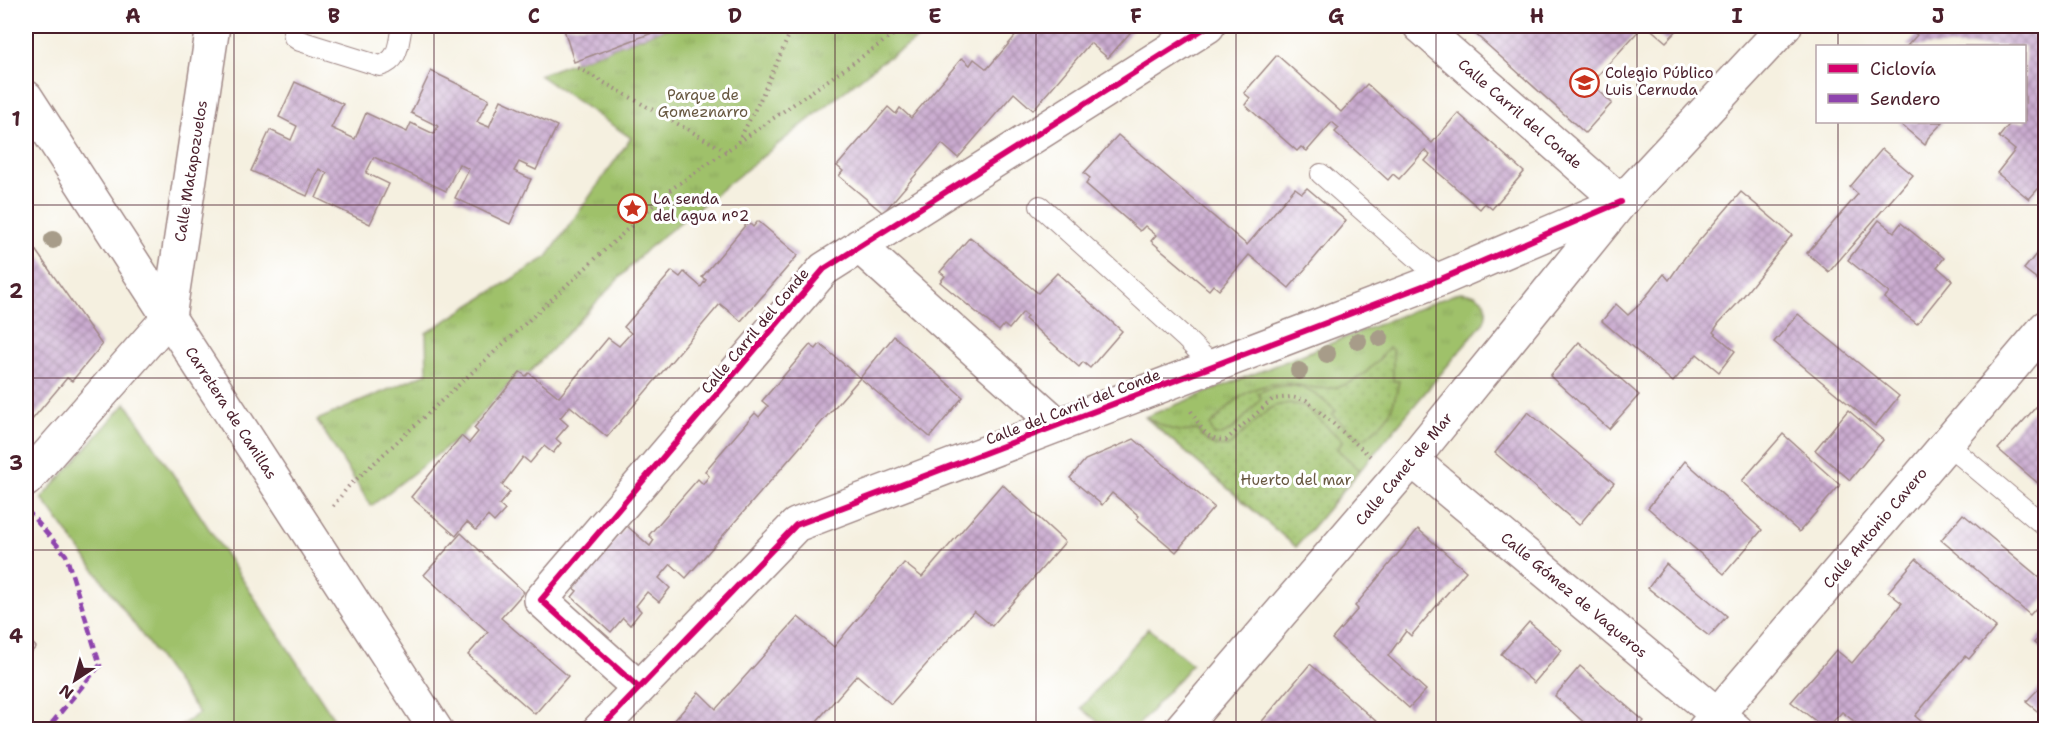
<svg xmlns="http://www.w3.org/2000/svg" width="2071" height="755" font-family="'Shantell Sans',sans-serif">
	<defs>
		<pattern id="park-tufts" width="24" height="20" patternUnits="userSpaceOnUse" patternTransform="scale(1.5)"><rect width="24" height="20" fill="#9fc16a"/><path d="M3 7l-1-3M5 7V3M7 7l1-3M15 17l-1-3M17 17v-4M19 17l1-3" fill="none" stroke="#8aa55c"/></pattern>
		<pattern id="garden-dots" width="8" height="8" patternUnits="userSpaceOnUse" patternTransform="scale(1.5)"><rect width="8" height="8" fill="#9fc16a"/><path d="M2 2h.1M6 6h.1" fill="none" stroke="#8aa55c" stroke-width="1.8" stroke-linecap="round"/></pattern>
		<pattern id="building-cross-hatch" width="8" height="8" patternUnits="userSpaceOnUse" patternTransform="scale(1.5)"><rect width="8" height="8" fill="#caacd0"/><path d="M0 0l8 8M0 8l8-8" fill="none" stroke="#a68ba9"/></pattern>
	</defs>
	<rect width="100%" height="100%" fill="#fff"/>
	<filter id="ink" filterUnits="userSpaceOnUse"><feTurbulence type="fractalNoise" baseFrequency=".0167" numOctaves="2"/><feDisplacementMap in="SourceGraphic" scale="12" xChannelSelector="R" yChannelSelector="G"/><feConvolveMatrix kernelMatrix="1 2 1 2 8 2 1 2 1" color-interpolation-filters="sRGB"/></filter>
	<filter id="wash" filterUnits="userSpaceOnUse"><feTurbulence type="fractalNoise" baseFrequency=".008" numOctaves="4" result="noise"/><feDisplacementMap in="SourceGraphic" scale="24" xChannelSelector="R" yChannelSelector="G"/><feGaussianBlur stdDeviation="1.35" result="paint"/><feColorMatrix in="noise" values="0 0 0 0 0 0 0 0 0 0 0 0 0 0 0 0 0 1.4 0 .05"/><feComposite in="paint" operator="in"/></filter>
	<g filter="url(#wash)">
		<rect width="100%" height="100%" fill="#f5f0e0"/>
		<g fill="#9fc16a" stroke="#74704a" stroke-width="1.5">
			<path d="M126 403 341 729H176L199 713 42 498Z"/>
			<path d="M1148 628 1192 664 1135 729H1107L1081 708Z"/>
		</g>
		<g fill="url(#park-tufts)" stroke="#74704a" stroke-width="1.5">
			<path d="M672 26H938L881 62 647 249 529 373 520 372 461 436 371 506 317 420 427 373 426 333 547 257 631 138 539 75Z"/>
			<path d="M1460 292C1479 293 1492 301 1484 322L1296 547 1145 417Z"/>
		</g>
		<g fill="url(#garden-dots)" stroke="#74704a" stroke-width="1.5">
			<path d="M1389 347 1393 351V381H1399C1393 411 1389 419 1365 438L1358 437 1332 415 1336 411C1309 388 1294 377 1258 393L1261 399C1251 409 1230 439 1214 435L1210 425C1224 412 1239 394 1257 388 1283 379 1292 385 1316 388 1349 392 1371 371 1389 347Z"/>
			<path d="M1290 403 1304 406 1343 441 1337 449 1360 470 1296 547 1145 417C1164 426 1174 435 1197 430 1207 443 1213 450 1230 445L1268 410 1275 406Z"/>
		</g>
		<g id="blocks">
			<g fill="url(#building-cross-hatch)">
				<path d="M563 26H671L574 62Z"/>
				<path d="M1024 26H1136L1108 58 1090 43 1033 110 1014 93 958 158 942 144 883 213 839 176 843 171 837 166 888 107 896 114 900 108 911 118 962 58 970 65 974 59 987 69Z"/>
				<path d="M1477 26H1643L1591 83 1612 103 1585 133 1472 31Z"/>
				<path d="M1647 26H1681L1666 42Z"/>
				<path d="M1906 26H2046V180L2029 199 1997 173 2015 150 1999 137 2011 122H2025V46H1907L1917 35Z"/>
				<path d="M1277 55 1341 112 1367 84 1432 143 1458 113 1524 172 1492 209 1485 203 1480 209 1425 161 1430 155 1425 150 1399 179 1393 174 1388 180 1335 132 1339 128 1332 122 1307 151 1301 147 1297 151 1245 105 1250 98 1244 93Z"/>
				<path d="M431 71 489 99 477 122 489 127 501 100 557 126 536 170 519 162 514 171 531 179 510 224 455 198 469 169 459 164 446 191 374 157 366 173 389 184 370 224 316 198 327 173 319 169 307 196 251 171 270 130 291 140 297 126 279 117 295 82 343 104 331 128 355 139 366 113 407 132 411 123 434 134 438 126 411 113Z"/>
				<path d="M1898 122H1943L1928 138 1925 145Z"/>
				<path d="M1118 135 1247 245 1295 188 1302 193 1307 188 1346 221 1289 288 1249 255 1219 290 1213 285 1209 290 1151 241 1156 235 1151 231 1145 226 1140 231 1086 184 1090 178 1084 173Z"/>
				<path d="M1882 149 1913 175 1829 272 1807 253 1858 194 1850 187Z"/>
				<path d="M1741 192 1792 235 1737 304 1719 323 1713 332 1735 351 1719 372 1697 354 1673 382 1602 321 1616 304 1628 315 1639 305 1664 274 1669 280 1685 257Z"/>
				<path d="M1879 220 1894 232 1901 223 1944 258 1937 267 1952 280 1917 324 1884 298 1889 293 1848 260Z"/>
				<path d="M758 221 798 255 741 321 720 304 607 437 570 406 560 418 568 425 556 439 561 443 553 453 544 446 530 463 523 457 502 485 510 492 499 505 505 510 494 522 488 516 476 530 467 522 456 536 411 497 461 436 469 443 478 432 474 428 520 372 526 376 529 373 559 397 608 338 619 346 631 333 624 327 672 271 680 277 684 272 701 287 706 280 702 277 748 222 753 227Z"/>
				<path d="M970 237 1038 293 1057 273 1122 331 1090 368 1083 362 1079 367 1025 319 1027 316 1023 312 1009 329 1004 325 999 331 940 282 945 276 940 272Z"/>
				<path d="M26 241 34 248 102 345 72 381 67 378 26 427Z"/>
				<path d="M2046 242V278L2042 283 2024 269Z"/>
				<path d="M1798 314 1899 396 1875 426 1774 342Z"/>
				<path d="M894 336 963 397 930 437 860 378Z"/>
				<path d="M1579 342 1639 395 1609 429 1550 376Z"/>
				<path d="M820 344 860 378 686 578 671 564 659 578 670 588 659 602 647 592 636 606 641 611 630 625 623 618 611 632 572 597 577 591 573 588 627 526 650 546 654 540 649 535 698 479 703 484 709 476 705 471 755 413 759 417 768 406 762 401 810 345 816 349Z"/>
				<path d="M2046 396V490L1998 449Z"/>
				<path d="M1848 410 1883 440 1850 480 1815 450Z"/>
				<path d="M1528 412 1614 483 1579 525 1495 453Z"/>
				<path d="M1783 434 1840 485 1799 532 1742 481Z"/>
				<path d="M1134 439 1214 507 1176 552 1137 519 1139 516 1112 493 1102 505 1070 478 1085 460Z"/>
				<path d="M1685 461 1762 530 1724 574 1648 508Z"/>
				<path d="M1002 484 1065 542 992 626 974 611 891 704 857 675 810 729H667L699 692 716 709 798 617 834 647 904 563 922 577Z"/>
				<path d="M1963 514 2046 583V597L2030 615 1941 540Z"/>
				<path d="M1418 529 1466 571 1411 636 1406 631 1388 656 1426 690 1409 708 1332 639 1358 609 1355 606Z"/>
				<path d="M461 533 524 592 501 618 568 676 535 714 468 655 488 632 424 575Z"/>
				<path d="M1916 559 1996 627 1969 659 1965 656 1915 716 1930 729H1864L1842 712 1826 729 1791 702 1836 650 1852 663 1902 603 1888 592Z"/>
				<path d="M1666 564 1727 616 1709 636 1648 588Z"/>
				<path d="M1529 622 1562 650 1534 683 1501 654Z"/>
				<path d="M2046 630V652L2034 643Z"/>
				<path d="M26 636 36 647 26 658Z"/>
				<path d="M1310 664 1385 729H1264L1259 725Z"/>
				<path d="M1580 666 1644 721 1637 729H1591L1555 696Z"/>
				<path d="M2046 681V718L2026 702Z"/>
			</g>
		</g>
	</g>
	<g filter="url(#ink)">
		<use href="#blocks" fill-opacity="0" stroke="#a08886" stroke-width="1.5"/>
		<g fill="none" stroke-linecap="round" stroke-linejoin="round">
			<defs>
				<g id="lane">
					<path d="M294 26 293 31 294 37 300 41 380 66C400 60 398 43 402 26"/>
					<path d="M1321 174 1441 279"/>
					<path d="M1040 206 1184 337 1214 367"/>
					<path d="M1947 444 2046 527"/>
				</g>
				<g id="street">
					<path d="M1420 26 1621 202"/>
					<path d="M859 246 1058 425"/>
					<path d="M1412 460 1736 730"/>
					<path d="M26 480 169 317 213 26"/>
					<path d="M639 688 541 600 824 269 1208 26"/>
					<path d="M599 730 796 525 1441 279 1621 202"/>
					<path d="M1180 730 1412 460 1621 202 1785 26"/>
					<path d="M1704 730 2046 327"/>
				</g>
				<path id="secondary" d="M26 97 436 730"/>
			</defs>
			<use href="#lane" stroke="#a08886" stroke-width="22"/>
			<use href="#street" stroke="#a08886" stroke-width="36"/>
			<use href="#secondary" stroke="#a08886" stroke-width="36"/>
			<g stroke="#a08886" stroke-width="4" stroke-dasharray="1.5 4.5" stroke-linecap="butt">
				<path d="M578 68 726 151"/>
				<path d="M738 142 760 100 790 33 797 26"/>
				<path d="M1191 411C1201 427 1205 440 1226 440L1273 399 1291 397 1306 400 1370 456"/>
				<path d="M333 506 348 487 670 190 906 26"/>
			</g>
			<use href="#lane" stroke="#fff" stroke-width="20"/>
			<use href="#street" stroke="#fff" stroke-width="33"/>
			<use href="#secondary" stroke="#fff" stroke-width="33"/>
			<path stroke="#8e44ad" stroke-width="4.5" stroke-dasharray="9 4.5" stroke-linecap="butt" d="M26 509 66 555 100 665 46 730"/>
			<defs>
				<g id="cycleway">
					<path d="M639 688 541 600 824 269 1208 26"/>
					<path d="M599 730 796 525 1441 279 1621 202"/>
				</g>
			</defs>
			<use href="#cycleway" stroke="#fff" stroke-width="10"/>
			<use href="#cycleway" stroke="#d6006c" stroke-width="6"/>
		</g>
		<g fill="#a79c89">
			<circle cx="53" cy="240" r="9"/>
			<circle cx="1380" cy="338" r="9"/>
			<circle cx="1358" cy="341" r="9"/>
			<circle cx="1327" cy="354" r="9"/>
			<circle cx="1299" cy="371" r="9"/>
		</g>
	</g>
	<path fill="none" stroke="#4a1f2b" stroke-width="1.5" stroke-opacity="0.55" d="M234 26V730M434 26V730M634 26V730M835 26V730M1036 26V730M1236 26V730M1436 26V730M1637 26V730M1838 26V46M1838 122V730M26 205H2046M26 378H2046M26 550H2046"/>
	<defs>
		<symbol id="school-ring" viewBox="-11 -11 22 22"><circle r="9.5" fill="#fff" stroke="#c8321e" stroke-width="1.5"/><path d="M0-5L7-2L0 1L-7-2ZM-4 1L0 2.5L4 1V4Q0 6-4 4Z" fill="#c8321e"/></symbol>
		<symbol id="sight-ring" viewBox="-11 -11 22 22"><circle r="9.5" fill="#fff" stroke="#c8321e" stroke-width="1.5"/><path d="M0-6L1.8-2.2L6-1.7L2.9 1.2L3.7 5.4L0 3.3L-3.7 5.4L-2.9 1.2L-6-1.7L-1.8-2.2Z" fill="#c8321e"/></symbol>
	</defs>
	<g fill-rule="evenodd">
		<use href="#school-ring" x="1568" y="66" width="33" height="33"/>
		<use href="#sight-ring" x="616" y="192" width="33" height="33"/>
	</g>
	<g text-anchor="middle" stroke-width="6" stroke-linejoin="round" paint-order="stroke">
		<g font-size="15" fill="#4a1f2b" stroke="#fff" text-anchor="start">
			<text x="1605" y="78">Colegio Público<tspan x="1605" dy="17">Luis Cernuda</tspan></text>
			<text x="653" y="204">La senda<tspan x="653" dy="17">del agua nº2</tspan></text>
		</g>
		<g font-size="15" fill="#685841" stroke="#fff">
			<text x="703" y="100">Parque de<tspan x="703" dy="17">Gomeznarro</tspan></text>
			<text x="1296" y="485">Huerto del mar</text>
		</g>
		<g font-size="15" fill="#4a1f2b" stroke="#fff">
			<text transform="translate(1520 114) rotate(41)" y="5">Calle Carril del Conde</text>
			<text transform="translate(191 171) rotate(-81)" y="5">Calle Matapozuelos</text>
			<text transform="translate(755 331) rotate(-50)" y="5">Calle Carril del Conde</text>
			<text transform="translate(1073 407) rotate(-21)" y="5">Calle del Carril del Conde</text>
			<text transform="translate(231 413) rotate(57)" y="5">Carretera de Canillas</text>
			<text transform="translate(1404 469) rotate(-50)" y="5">Calle Canet de Mar</text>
			<text transform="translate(1875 528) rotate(-50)" y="5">Calle Antonio Cavero</text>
			<text transform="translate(1574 595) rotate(40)" y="5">Calle Gómez de Vaqueros</text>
		</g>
	</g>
	<rect width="2071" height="755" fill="none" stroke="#fff" stroke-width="66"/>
	<rect x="1816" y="45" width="210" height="78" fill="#ffffff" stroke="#b7a5aa" stroke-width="1.5"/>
	<rect x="1828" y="64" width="30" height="9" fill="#d6006c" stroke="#b7a5aa" stroke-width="1.5"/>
	<text x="1870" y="75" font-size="18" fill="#4a1f2b">Ciclovía</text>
	<rect x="1828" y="94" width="30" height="9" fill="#8e44ad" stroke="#b7a5aa" stroke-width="1.5"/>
	<text x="1870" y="105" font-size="18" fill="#4a1f2b">Sendero</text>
	<g transform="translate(75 680) rotate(216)" stroke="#ffffff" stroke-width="4.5" paint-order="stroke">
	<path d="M0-4.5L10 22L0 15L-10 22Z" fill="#4a1f2b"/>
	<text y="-9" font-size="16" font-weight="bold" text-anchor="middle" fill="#4a1f2b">N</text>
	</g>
	<rect x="33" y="33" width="2005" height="689" fill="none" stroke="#4a1f2b" stroke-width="2"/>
	<g font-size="20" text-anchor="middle" font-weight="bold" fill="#4a1f2b">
		<text x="133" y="23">A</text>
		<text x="334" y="23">B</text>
		<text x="534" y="23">C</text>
		<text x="735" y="23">D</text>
		<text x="935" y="23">E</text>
		<text x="1136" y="23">F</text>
		<text x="1336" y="23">G</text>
		<text x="1537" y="23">H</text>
		<text x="1737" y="23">I</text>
		<text x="1938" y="23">J</text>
		<text x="16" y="126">1</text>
		<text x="16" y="298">2</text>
		<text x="16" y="470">3</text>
		<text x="16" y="643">4</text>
	</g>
</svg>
